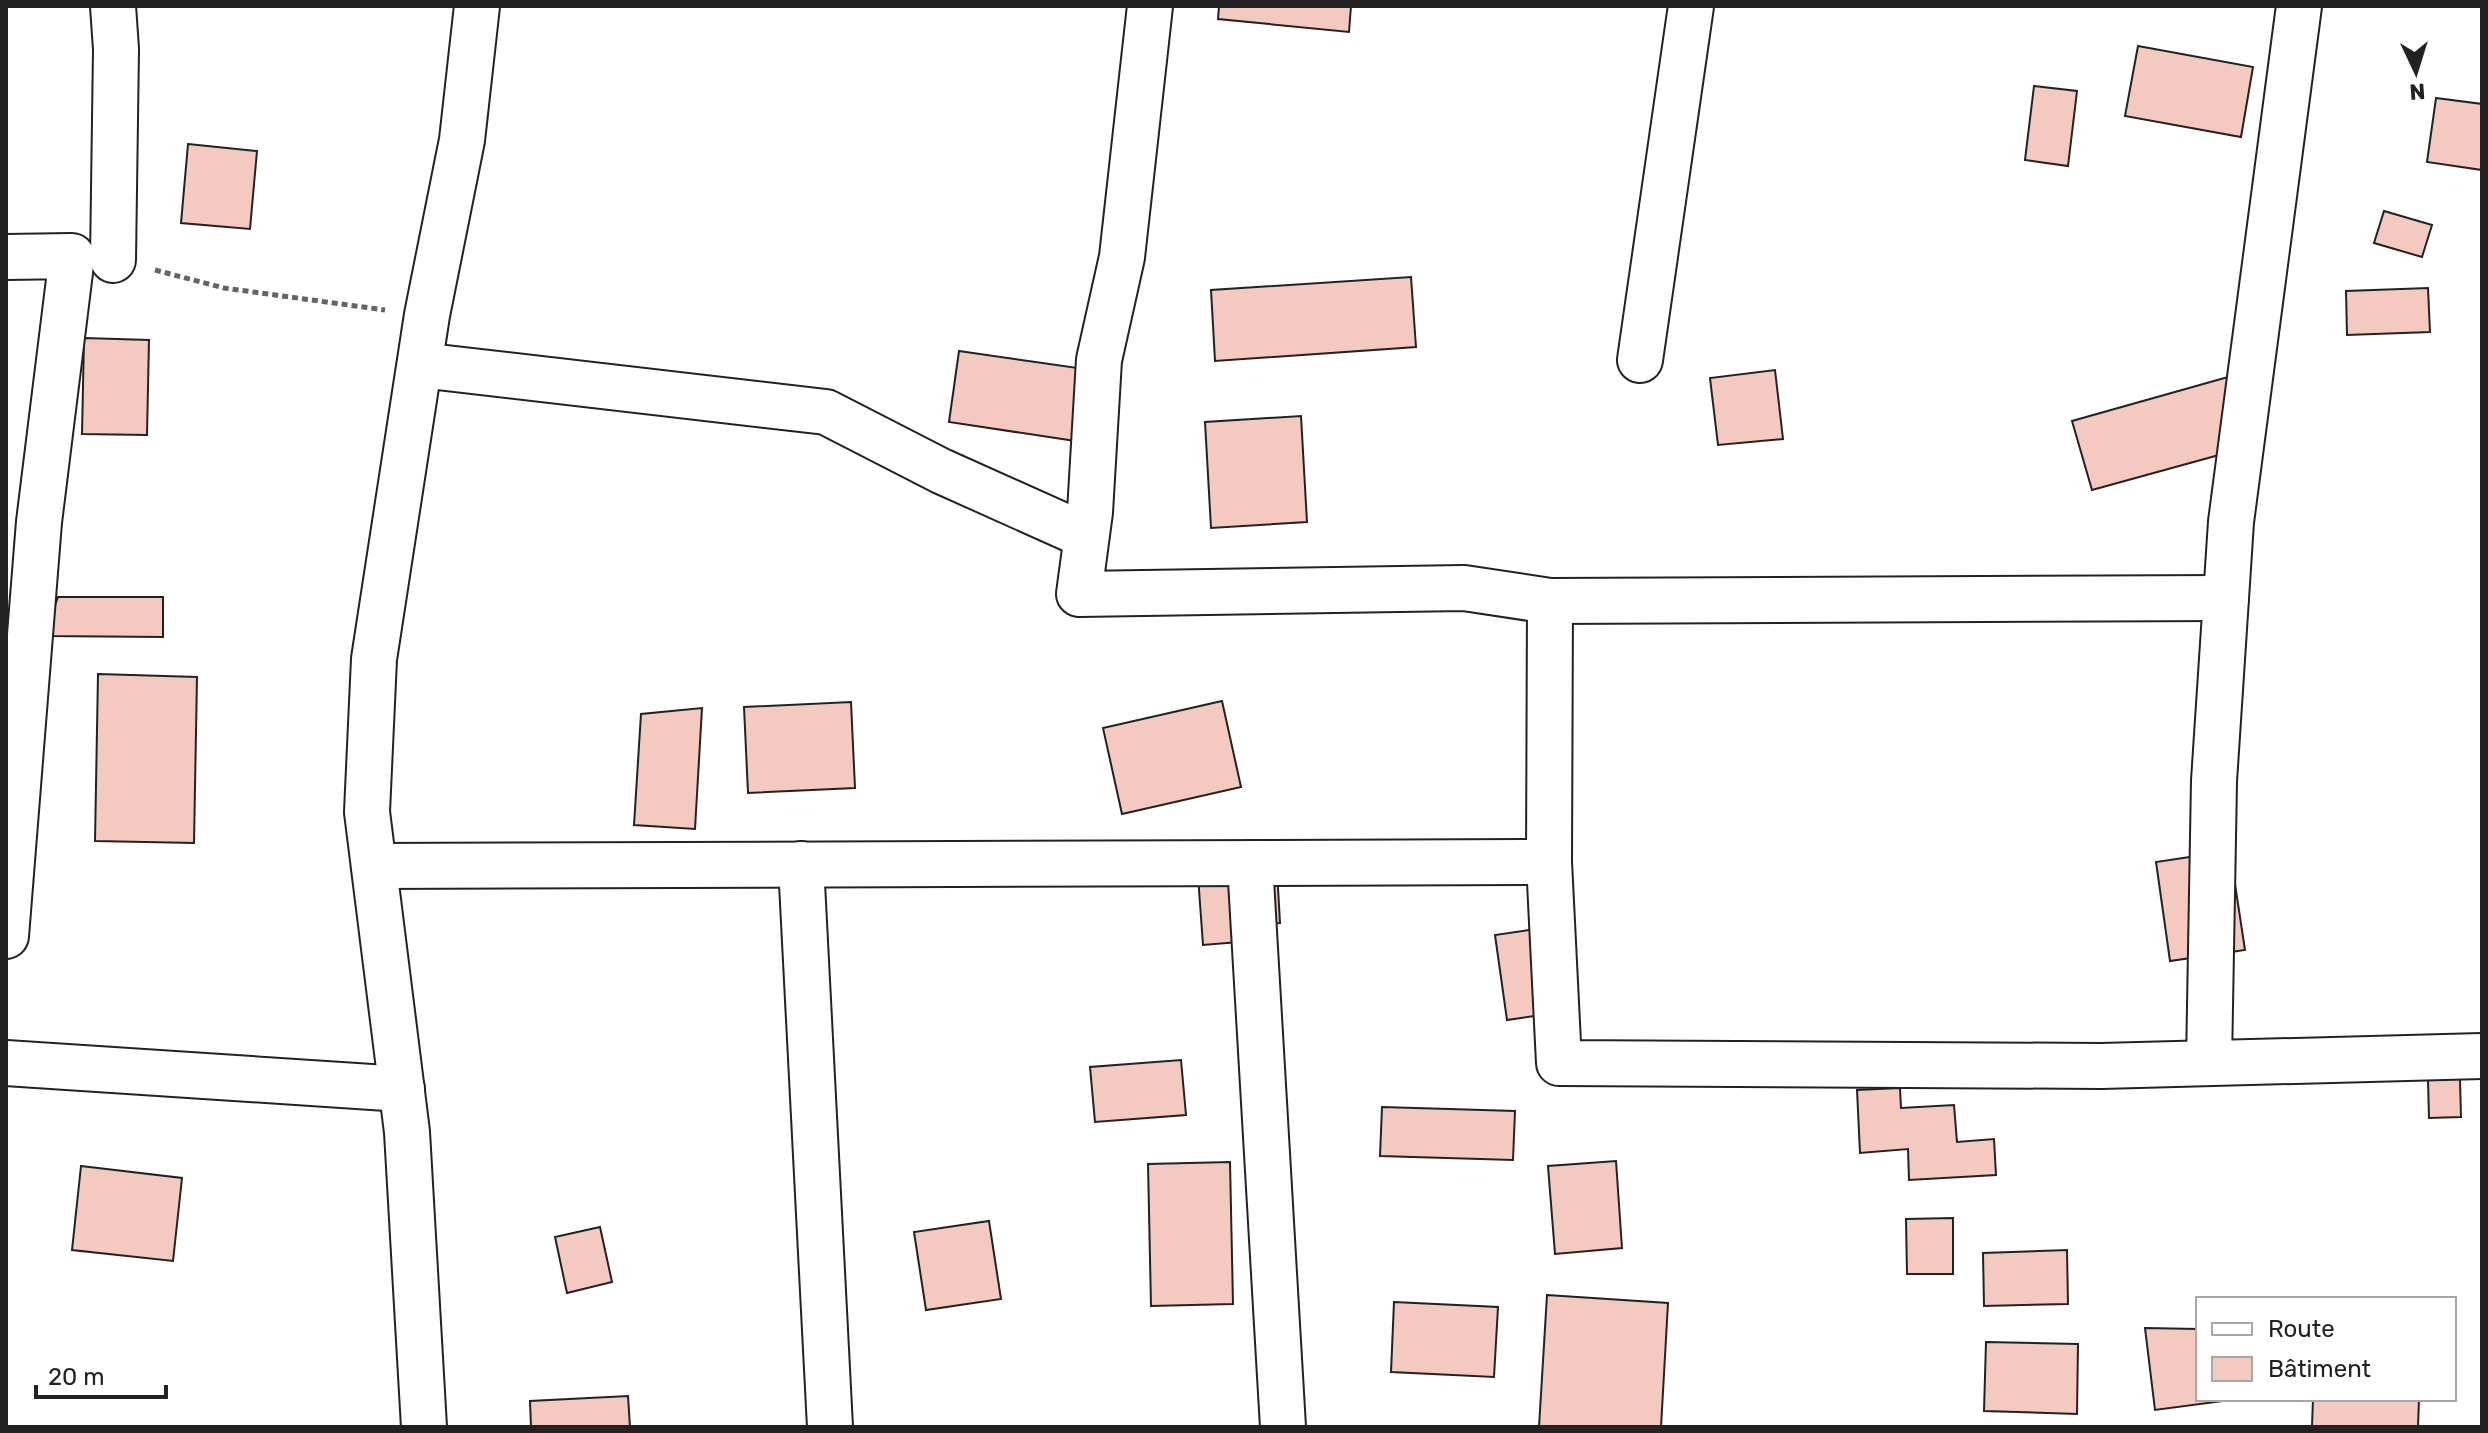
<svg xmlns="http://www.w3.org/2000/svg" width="2488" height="1433" font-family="Rubik,sans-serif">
	<rect width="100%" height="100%" fill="#fff"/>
	<g fill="#f3c9c0" stroke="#222" stroke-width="2">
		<path d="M1219 6H1351L1349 32 1218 19Z"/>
		<path d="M2138 46 2253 67 2241 137 2125 116Z"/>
		<path d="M2034 86 2077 91 2068 166 2025 160Z"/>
		<path d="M2436 98 2482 104V170L2427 162Z"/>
		<path d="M188 144 257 151 250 229 181 223Z"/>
		<path d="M2384 211 2432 225 2422 257 2374 243Z"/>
		<path d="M1411 277 1416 347 1215 361 1211 290Z"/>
		<path d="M2428 288 2430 332 2347 335 2346 291Z"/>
		<path d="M84 338 149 340 147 435 82 434Z"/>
		<path d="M959 351 1113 373 1102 445 949 422Z"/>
		<path d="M1775 370 1783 439 1718 445 1710 378Z"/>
		<path d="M2228 377 2248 447 2092 490 2072 421Z"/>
		<path d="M1301 416 1307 522 1211 528 1205 422Z"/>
		<path d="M58 597H163V637L44 636Z"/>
		<path d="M98 674 197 677 194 843 95 841Z"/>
		<path d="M1222 701 1241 787 1122 814 1103 728Z"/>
		<path d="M851 702 855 788 748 793 744 707Z"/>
		<path d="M702 708 695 829 634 825 641 714Z"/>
		<path d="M2230 851 2245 950 2170 961 2156 862Z"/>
		<path d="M1277 870 1280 923 1250 925 1251 941 1203 945 1198 876Z"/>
		<path d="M1563 925 1576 1010 1507 1020 1495 935Z"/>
		<path d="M2459 1042 2461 1117 2429 1118 2427 1043Z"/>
		<path d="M1181 1060 1186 1115 1095 1122 1090 1067Z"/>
		<path d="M1900 1088 1901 1108 1954 1105 1957 1142 1994 1139 1996 1175 1909 1180 1908 1149 1860 1153 1857 1090Z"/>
		<path d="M1382 1107 1515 1111 1513 1160 1380 1156Z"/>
		<path d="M1616 1161 1622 1248 1555 1254 1548 1166Z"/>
		<path d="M1230 1162 1233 1304 1151 1306 1148 1164Z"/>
		<path d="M81 1166 182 1178 173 1261 72 1250Z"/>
		<path d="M1953 1218V1274H1907L1906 1219Z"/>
		<path d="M989 1221 1001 1299 926 1310 914 1232Z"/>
		<path d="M600 1227 612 1282 567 1293 555 1237Z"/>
		<path d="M2067 1250 2068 1304 1984 1306 1983 1253Z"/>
		<path d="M1547 1295 1668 1303 1661 1427H1539Z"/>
		<path d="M1394 1302 1498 1307 1494 1377 1391 1372Z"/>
		<path d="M2145 1328 2198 1329V1399H2238L2155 1410Z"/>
		<path d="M1986 1342 2078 1344 2077 1414 1984 1411Z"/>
		<path d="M628 1396 630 1427H531L530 1401Z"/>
		<path d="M2313 1399H2419L2418 1427 2312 1426Z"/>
	</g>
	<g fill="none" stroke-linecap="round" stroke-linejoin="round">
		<defs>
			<g id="minor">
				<path d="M113 6 116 49 113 260"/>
				<path d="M1150 6 1122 257 1099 360 1090 512 1079 594 1464 588 1550 601 2226 598"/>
				<path d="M6 257 72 256 39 522 6 936"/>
				<path d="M1640 360 1691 6"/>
				<path d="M420 365 826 412 941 471 1086 536"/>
				<path d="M1550 601 1549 862 1559 1063 2101 1066 2482 1056"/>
				<path d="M1250 863 1283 1427"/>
				<path d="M801 864 830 1427"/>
				<path d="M374 866 1549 862"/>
				<path d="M6 1063 402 1089"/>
				<path d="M2209 1063 2214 781 2231 522 2299 6"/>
				<path d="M424 1427 407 1132 367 812 374 659 427 315 462 140 477 6"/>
			</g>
		</defs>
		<use href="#minor" stroke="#222" stroke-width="48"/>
		<path stroke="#646464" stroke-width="5" stroke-dasharray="6 4" stroke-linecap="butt" d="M155 270 224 288 385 310"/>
		<use href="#minor" stroke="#fff" stroke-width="44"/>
	</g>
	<rect width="2488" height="1433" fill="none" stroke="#222222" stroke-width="16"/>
	<rect x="2196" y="1297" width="260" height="104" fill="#ffffff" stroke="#a7a7a7" stroke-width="2"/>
	<rect x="2212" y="1323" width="40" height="12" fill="#ffffff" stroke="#a7a7a7" stroke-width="2"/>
	<text x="2268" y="1337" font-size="24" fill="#222222">Route</text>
	<rect x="2212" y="1357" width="40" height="24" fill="#f3c9c0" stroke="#a7a7a7" stroke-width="2"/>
	<text x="2268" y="1377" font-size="24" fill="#222222">Bâtiment</text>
	<g transform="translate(2416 72) rotate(176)" stroke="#ffffff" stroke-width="6" paint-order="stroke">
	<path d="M0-6L14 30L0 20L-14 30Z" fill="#222222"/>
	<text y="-12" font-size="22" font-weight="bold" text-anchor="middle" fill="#222222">N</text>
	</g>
	<path d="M36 1385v12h130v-12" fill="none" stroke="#222222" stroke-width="4"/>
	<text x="48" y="1385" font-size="24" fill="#222222" stroke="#ffffff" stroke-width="6" paint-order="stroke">20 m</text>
</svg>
